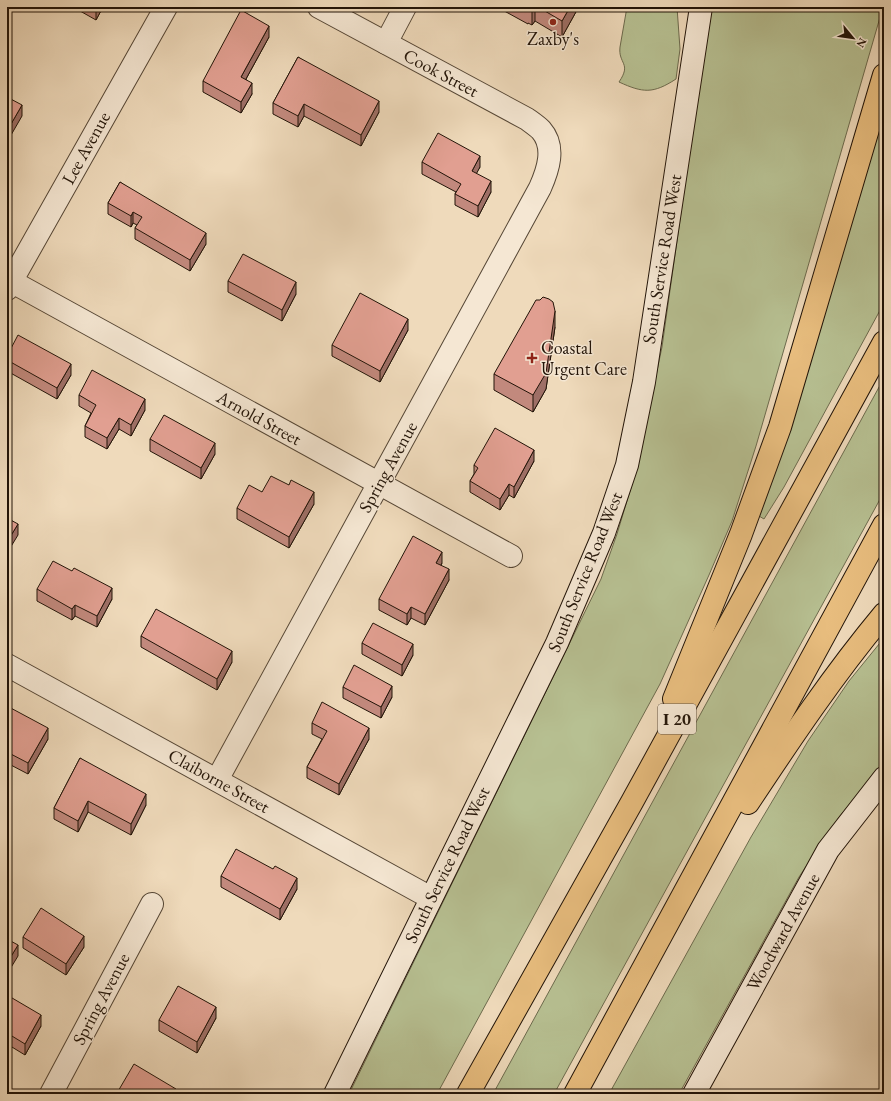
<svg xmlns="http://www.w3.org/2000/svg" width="891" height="1101" font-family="'EB Garamond',serif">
	<rect width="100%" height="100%" fill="#efdabb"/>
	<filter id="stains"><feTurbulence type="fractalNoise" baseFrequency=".005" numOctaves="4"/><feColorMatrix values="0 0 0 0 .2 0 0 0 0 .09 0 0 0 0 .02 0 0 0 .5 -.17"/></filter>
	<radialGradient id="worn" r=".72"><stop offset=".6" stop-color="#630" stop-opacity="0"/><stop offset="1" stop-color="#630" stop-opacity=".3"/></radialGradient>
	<g fill="#b7c092" stroke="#6c6a4d">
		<path d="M627 7H677L680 49 676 79C653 94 643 93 619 82 632 63 618 64 620 47 622 34 625 20 627 7Z"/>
		<path d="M710 7H883L756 446 732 521 709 575 660 684 437 1094H349L601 579 617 534 636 471 662 347Z"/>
		<path d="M884 106V303L784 487 764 519 759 516 796 407Z"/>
		<path d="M884 378V492L554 1094H493Z"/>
		<path d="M884 638V764L839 817 799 877 679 1094H609L751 837 808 741 849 681Z"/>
	</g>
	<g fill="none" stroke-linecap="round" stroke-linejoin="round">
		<defs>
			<g id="street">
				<path d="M386 43 405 7"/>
				<path d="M7 279 511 556"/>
				<path d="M7 289 166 7"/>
				<path d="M7 665 431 898"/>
				<path d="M217 780 540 188C548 170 556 147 541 130 537 126 531 122 527 119L319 7"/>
				<path d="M51 1094 152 904"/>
			</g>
			<g id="secondary">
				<path d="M335 1094 557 643 604 533 627 465 644 382 701 7"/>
				<path d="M694 1094 828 850 884 778"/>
			</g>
			<g id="highway">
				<path d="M674 699 741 534 780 427 884 75"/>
				<path d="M748 803C791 738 834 674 884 614"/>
				<path d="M468 1094 632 802 884 342"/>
				<path d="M575 1094 884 525"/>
			</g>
		</defs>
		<use href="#street" stroke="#554635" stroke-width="24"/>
		<use href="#secondary" stroke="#221408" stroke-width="24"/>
		<use href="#highway" stroke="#221408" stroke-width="24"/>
		<use href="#street" stroke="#f5e7d3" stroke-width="22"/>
		<use href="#secondary" stroke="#f5e7d3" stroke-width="22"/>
		<use href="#highway" stroke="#e8bd7e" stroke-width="22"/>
	</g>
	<g fill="#c2897d" stroke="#221408">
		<path d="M73 7H103L96 20Z"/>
		<path d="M497 7H577V10L562 37 535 21 532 25 528 23V24Z"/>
		<path d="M269 37 246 79 252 94 241 113 203 92V81Z"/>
		<path d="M298 57 379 112 361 146 304 116 298 127 273 114V103Z"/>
		<path d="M422 162 480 167 476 173 491 192 478 217 455 205V194L456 192 422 174Z"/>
		<path d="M120 182 206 244 190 271 135 239V228L137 225 133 223 131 227 108 214V203Z"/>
		<path d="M228 281 296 294 282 321 228 292Z"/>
		<path d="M555 327 546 389 533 412 494 390V374Z"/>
		<path d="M408 330 380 382 332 356V345Z"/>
		<path d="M7 356 71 375 57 399 7 371Z"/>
		<path d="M79 395 145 410 131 436 119 429 107 449 85 437V426L91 413 79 406Z"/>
		<path d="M150 439 215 454 201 479 150 451Z"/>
		<path d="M534 461 514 498 509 495 500 510 470 492V481L474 474V465Z"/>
		<path d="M289 485 314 504 289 548 237 519V508L262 492Z"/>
		<path d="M442 563 441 565 449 580 425 625 411 618 407 625 379 610V599Z"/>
		<path d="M37 589 112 599 97 627 75 616 72 620 37 601Z"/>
		<path d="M141 636 232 662 217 690 141 647Z"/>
		<path d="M362 643 413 655 402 676 362 654Z"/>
		<path d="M343 687 392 697 381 718 343 698Z"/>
		<path d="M7 706 48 739 28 774 7 763Z"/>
		<path d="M312 723 369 739 339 795 307 778V767L322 739 312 734Z"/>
		<path d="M80 758 146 805 131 835 88 812 78 832 54 819V808Z"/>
		<path d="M221 876 297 889 280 920 221 887Z"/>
		<path d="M23 937 84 947 66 975 23 948Z"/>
		<path d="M7 995 41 1026 25 1055 7 1044Z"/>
		<path d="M216 1018 197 1053 159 1031V1020Z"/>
	</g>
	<g fill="#9e6f66" stroke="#221408">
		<path d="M96 7H103L96 20Z"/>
		<path d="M534 7H535V21L532 25V9Z"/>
		<path d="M570 7H577V10L562 37V21Z"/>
		<path d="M269 26V37L241 88V77Z"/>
		<path d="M252 83V94L241 113V102Z"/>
		<path d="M379 101V112L361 146V135Z"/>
		<path d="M304 104V116L298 127V116Z"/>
		<path d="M22 105V116L7 142V131Z"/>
		<path d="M480 156V167L472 182V171Z"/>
		<path d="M491 181V192L478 217V206Z"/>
		<path d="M133 212V223L131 227V216Z"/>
		<path d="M206 233V244L190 271V260Z"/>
		<path d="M296 282V294L282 321V310Z"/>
		<path d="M555 311V327L546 389 533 412V395Z"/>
		<path d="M408 319V330L380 382V371Z"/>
		<path d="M71 364V375L57 399V388Z"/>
		<path d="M145 399V410L131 436V425Z"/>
		<path d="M119 418V429L107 449V438Z"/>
		<path d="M215 443V454L201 479V468Z"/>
		<path d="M534 450V461L514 498V487Z"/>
		<path d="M509 484V495L500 510V499Z"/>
		<path d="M314 492V504L289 548V537Z"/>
		<path d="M18 524V535L7 553V542Z"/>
		<path d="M442 552V563L436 574V563Z"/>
		<path d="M449 569V580L425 625V614Z"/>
		<path d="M112 588V599L97 627V616Z"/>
		<path d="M75 605V616L72 620V609Z"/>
		<path d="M411 607V618L407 625V614Z"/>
		<path d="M413 644V655L402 676V665Z"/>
		<path d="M232 651V662L217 690V679Z"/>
		<path d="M392 686V697L381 718V707Z"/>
		<path d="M48 728V739L28 774V763Z"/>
		<path d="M369 728V739L339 795V784Z"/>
		<path d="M146 794V805L131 835V824Z"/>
		<path d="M88 801V812L78 832V821Z"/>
		<path d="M297 878V889L280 920V909Z"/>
		<path d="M84 936V947L66 975V964Z"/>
		<path d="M18 945V956L7 974V963Z"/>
		<path d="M216 1007V1018L197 1053V1042Z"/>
		<path d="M41 1015V1026L25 1055V1044Z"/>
		<path d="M176 1089V1094H173Z"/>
	</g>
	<g fill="#e19f91" stroke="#221408">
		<path d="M529 7H534L532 9Z"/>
		<path d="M538 7H570L562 21Z"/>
		<path d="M241 10 269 26 241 77 252 83 241 102 203 81Z"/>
		<path d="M298 57 379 101 361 135 304 104 298 116 273 103Z"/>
		<path d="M7 97 22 105 7 131Z"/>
		<path d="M438 133 480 156 472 171 491 181 478 206 455 194 461 184 422 162Z"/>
		<path d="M120 182 206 233 190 260 135 228 142 217 133 212 131 216 108 203Z"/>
		<path d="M243 254 296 282 282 310 228 281Z"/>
		<path d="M360 293 408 319 380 371 332 345Z"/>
		<path d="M543 297 549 299 553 302 555 311 546 373 533 395 494 374 536 300H540Z"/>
		<path d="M18 335 71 364 57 388 7 360V356Z"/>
		<path d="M92 370 145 399 131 425 119 418 107 438 85 426 96 405 79 395Z"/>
		<path d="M164 415 215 443 201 468 150 439Z"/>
		<path d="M495 428 534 450 514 487 509 484 500 499 470 481 478 468 474 465Z"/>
		<path d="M271 476 289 485 291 480 314 492 289 537 237 508 249 485 262 492Z"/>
		<path d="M7 518 18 524 7 542Z"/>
		<path d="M413 536 442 552 436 563 449 569 425 614 411 607 407 614 379 599Z"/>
		<path d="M53 561 72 571 74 568 112 588 97 616 75 605 72 609 37 589Z"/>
		<path d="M156 609 232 651 217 679 141 636Z"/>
		<path d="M373 623 413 644 402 665 362 643Z"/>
		<path d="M354 665 392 686 381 707 343 687Z"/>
		<path d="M322 702 369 728 339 784 307 767 327 731 312 723Z"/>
		<path d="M7 706 48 728 28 763 7 752Z"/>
		<path d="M80 758 146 794 131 824 88 801 78 821 54 808Z"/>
		<path d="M236 849 273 869 275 866 297 878 280 909 221 876Z"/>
		<path d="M41 908 84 936 66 964 23 937Z"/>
		<path d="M7 939 18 945 7 963Z"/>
		<path d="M178 986 216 1007 197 1042 159 1020Z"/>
		<path d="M7 995 41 1015 25 1044 7 1033Z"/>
		<path d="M134 1064 176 1089 173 1094H119L117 1093Z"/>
	</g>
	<g fill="#8f2418" stroke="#f5e7d3" stroke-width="1.5">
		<circle cx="553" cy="22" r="4"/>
		<path d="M530 352h4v4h4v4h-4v4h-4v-4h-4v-4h4z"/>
	</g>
	<g text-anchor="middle" stroke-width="3" stroke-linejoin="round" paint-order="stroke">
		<rect fill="#f5e7d3" stroke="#615345" stroke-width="1" x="658" y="704" width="38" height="30" rx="3"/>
		<g font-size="17" font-weight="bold" fill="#221408">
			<text x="677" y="725">I 20</text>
		</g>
		<g font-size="18" fill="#221408" stroke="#f5e7d3">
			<text x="553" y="45">Zaxby's</text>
			<text x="541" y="354" text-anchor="start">Coastal<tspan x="541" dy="21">Urgent Care</tspan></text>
		</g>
		<g font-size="18" fill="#221408" stroke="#f5e7d3">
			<text transform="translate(441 73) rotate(28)" y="6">Cook Street</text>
			<text transform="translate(86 148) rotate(-61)" y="6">Lee Avenue</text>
			<text transform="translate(662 259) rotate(-81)" y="6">South Service Road West</text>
			<text transform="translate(259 418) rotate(29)" y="6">Arnold Street</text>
			<text transform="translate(388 467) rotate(-61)" y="6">Spring Avenue</text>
			<text transform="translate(585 572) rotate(-68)" y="6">South Service Road West</text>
			<text transform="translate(219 781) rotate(29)" y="6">Claiborne Street</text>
			<text transform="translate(447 865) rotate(-64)" y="6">South Service Road West</text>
			<text transform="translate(783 932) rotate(-61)" y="6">Woodward Avenue</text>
			<text transform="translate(101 999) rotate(-62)" y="6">Spring Avenue</text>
		</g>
	</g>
	<rect width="891" height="1101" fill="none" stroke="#efdabb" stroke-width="24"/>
	<rect x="8" y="8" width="875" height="1085" fill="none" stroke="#221408" stroke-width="2"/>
	<rect x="12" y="12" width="867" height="1077" fill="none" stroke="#221408"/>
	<g transform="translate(853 38) rotate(119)" stroke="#f5e7d3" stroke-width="3" paint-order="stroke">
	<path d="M0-3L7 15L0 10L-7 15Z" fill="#221408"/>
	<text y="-6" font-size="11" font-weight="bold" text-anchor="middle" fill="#221408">N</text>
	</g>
	<rect width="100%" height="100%" filter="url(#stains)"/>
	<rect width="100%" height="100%" fill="url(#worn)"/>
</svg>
